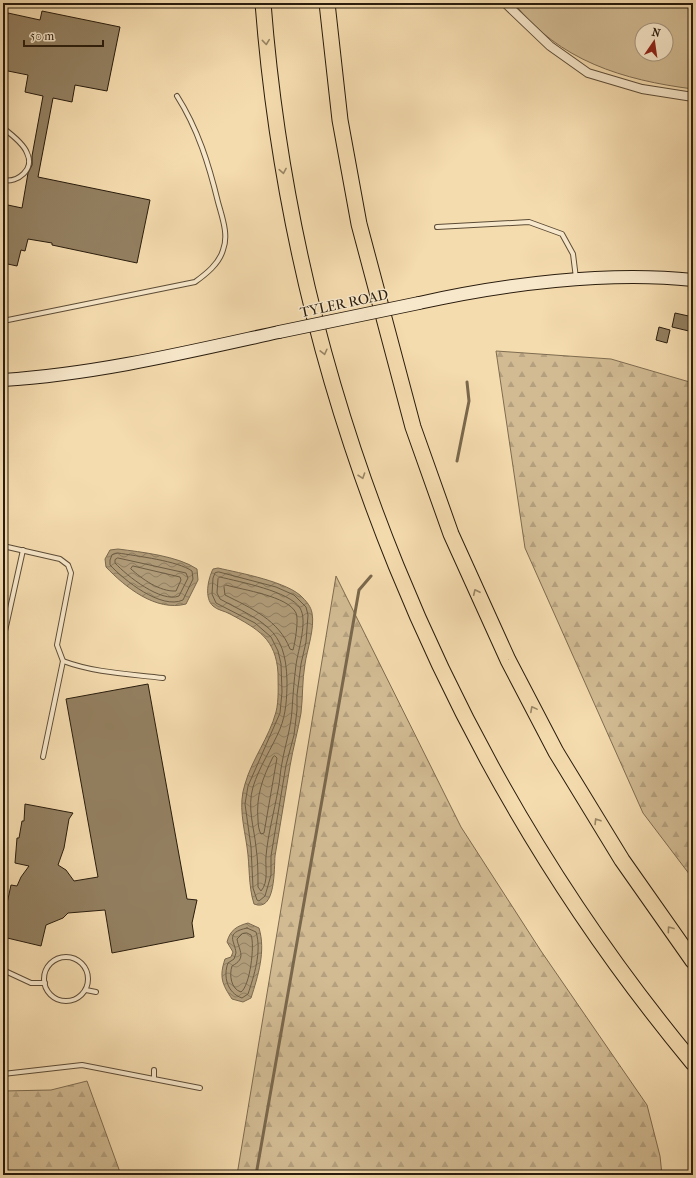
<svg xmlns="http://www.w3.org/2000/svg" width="696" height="1178" font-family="'IM FELL French Canon',serif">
	<defs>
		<pattern id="forest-firs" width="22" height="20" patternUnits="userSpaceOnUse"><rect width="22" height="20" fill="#d2bb93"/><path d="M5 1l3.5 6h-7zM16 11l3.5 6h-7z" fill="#b4a07e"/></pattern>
		<pattern id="water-waves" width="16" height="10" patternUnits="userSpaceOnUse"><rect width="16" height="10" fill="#b09b78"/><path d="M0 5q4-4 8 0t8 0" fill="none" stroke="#8f7e61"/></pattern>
	</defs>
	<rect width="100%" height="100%" fill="#f5dcaf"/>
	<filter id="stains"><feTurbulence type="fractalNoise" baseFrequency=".005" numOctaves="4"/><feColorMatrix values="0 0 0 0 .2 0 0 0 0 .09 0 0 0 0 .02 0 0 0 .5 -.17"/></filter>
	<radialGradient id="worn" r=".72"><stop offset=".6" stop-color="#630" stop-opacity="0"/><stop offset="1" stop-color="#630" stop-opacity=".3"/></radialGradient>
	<path fill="#d2bb93" stroke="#7e6c50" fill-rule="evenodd" d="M514 3H693V89C623 80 559 61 514 3ZM642 30H666V54H642Z"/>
	<g fill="url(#forest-firs)" stroke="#7e6c50">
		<path d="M496 351 611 359 693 383V879L643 813 525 548Z"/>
		<path d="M336 576 461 827 541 951 647 1105 660 1156 662 1175H237Z"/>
		<path d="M87 1081 121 1175H3V1091L51 1090Z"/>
	</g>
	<g fill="url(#water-waves)" stroke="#7a684d">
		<path d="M118 549C141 552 178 556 197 569L198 580 186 604C156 612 125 587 106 567L105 559 110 550Z"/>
		<path d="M218 568C240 573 289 582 303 598 307 602 311 607 312 613 315 628 307 650 305 664 302 681 303 697 301 713 298 731 293 748 290 766 286 788 283 810 279 832 278 840 276 848 275 856 274 868 276 913 254 904 248 885 250 866 247 847 244 826 238 805 245 784 252 759 269 738 276 712 279 700 278 686 278 673 276 639 258 629 230 614 225 611 217 610 213 606 204 598 208 579 213 569Z"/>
		<path d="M248 923 259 928C266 951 258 976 251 998L243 1002 232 999C222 984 219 977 225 959L231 957 233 952 227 942C230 930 237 926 248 923Z"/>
	</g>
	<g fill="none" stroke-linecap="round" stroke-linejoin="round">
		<g stroke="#6c5c42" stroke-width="1">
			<path d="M118 553C137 556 178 561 192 571L193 579 183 600C161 610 124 580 110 565V560L112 555Z"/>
			<path d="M118 558 186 573 188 578 179 596C161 603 127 576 115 563V560Z"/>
			<path d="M133 566 180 577 181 580 176 591C160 592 142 579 131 569Z"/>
			<path d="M219 572 276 587 294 595 306 607 308 615 306 642 301 664 297 695V710L294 735 286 765 271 856V875L265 896 259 901 257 900 253 888 251 847 245 804 248 786 280 713 282 692 281 664 278 651 271 637 255 623 216 603 212 594 213 578 215 573Z"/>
			<path d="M220 577C240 582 289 591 300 608 308 621 298 650 296 665 294 680 293 695 292 710 291 728 285 745 282 763 280 772 280 781 278 790 274 812 268 834 266 856 265 867 269 882 261 891L258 887C258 874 258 860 256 847 254 827 247 808 253 787 259 767 272 748 280 729 286 714 287 698 287 681 286 627 262 622 220 599L217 593 218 579Z"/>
			<path d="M226 585C243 590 288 596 296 613 299 619 295 643 293 650L290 649C279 620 251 608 225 595L224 587Z"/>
			<path d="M275 756 277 758 264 833 261 834C259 831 258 825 258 820 256 796 262 779 273 757Z"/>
			<path d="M247 928 256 932C262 951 254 976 248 994L242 998C227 993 223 976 228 963L234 959 236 953C235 941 224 933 247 928Z"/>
			<path d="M247 933 251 935C255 945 250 986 241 992 231 989 229 975 232 966 247 958 239 951 237 939L242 934Z"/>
		</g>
		<g stroke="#7a684d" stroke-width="3">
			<path d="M457 461 469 401 467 382"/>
			<path d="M256 1175 359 590 371 576"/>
		</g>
	</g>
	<g fill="#938061" stroke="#291c0d">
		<path d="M42 11 120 27 107 91 75 85 72 102 53 98 38 177 150 200 137 263 52 245V243L28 239 25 251 21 250 17 266 3 263V204L22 208 28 173 32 165V156L43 96 25 92 28 75 3 70V35L8 13 40 20Z"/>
		<path d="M675 313 693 317V332L672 327Z"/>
		<path d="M659 327 670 330 667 343 656 340Z"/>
		<path d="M148 684 187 899 197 900 192 923 194 937 112 953 105 910 68 913 63 918 46 925 41 946 3 937V922L11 885 17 886 21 877 29 866 15 863 17 838H19L22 821H24L25 804 73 813 69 819 64 848 58 865 66 870 74 881 98 877 66 699Z"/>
	</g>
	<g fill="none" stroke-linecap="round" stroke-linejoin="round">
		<defs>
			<g id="lane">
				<path d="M3 128C11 134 24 144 27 153 35 169 18 183 3 180"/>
				<path d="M437 227 529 222 562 234 573 254 576 278"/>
				<path d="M3 321 195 282C206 274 219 264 223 250 229 235 222 217 218 202 209 165 198 129 177 96"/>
				<path d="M3 546 60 559 68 565 71 573 57 645 63 661 43 757"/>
				<path d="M3 640 23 550"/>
				<path d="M63 661C95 673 130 674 163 678"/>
				<circle cx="66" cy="979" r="22"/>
				<path d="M3 970 31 983H45"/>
				<path d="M86 990 96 992"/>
				<path d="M154 1070V1079"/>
				<path d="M3 1074 82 1065 200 1088"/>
			</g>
			<path id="street" d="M505 3 550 46 588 73 642 89 693 97"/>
			<g id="secondary">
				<path d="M419 303C504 284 606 271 693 280"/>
				<path d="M3 380C97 374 188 352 279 332"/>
			</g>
			<g id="highway">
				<path d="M263 3C293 390 445 764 693 1063"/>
				<path d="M327 3 340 120 359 224 413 427 451 534 508 660 556 752 622 860 693 961"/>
			</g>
		</defs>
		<use href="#lane" stroke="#5c4c36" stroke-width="6"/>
		<use href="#street" stroke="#5c4c36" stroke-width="10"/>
		<use href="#secondary" stroke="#291c0d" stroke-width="14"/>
		<use href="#highway" stroke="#291c0d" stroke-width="17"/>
		<use href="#lane" stroke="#f8e8cb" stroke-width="4"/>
		<use href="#street" stroke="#f8e8cb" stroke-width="8"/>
		<use href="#secondary" stroke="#f8e8cb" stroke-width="12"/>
		<use href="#highway" stroke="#f5dcaf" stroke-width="15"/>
		<defs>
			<path id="secondary-bridge" d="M279 332 419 303"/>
		</defs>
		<use href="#secondary-bridge" stroke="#291c0d" stroke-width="14" stroke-linecap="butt"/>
		<use href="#secondary-bridge" stroke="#f8e8cb" stroke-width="12"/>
	</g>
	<defs><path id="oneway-chevron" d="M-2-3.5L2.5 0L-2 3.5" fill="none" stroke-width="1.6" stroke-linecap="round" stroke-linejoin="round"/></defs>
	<g stroke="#998666">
		<use href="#oneway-chevron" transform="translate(266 42) rotate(84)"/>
		<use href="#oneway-chevron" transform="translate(283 171) rotate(80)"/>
		<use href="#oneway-chevron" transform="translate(324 352) rotate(76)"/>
		<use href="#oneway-chevron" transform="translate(362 476) rotate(71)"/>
		<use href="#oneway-chevron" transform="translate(476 592) rotate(-115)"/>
		<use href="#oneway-chevron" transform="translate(533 709) rotate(-118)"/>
		<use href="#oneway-chevron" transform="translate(597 821) rotate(-122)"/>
		<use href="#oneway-chevron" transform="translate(670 929) rotate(-126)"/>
	</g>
	<g text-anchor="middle" stroke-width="3" stroke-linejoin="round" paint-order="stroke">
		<g font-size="14" fill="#291c0d" stroke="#f8e8cb">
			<text transform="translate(344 303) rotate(-12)" y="5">TYLER ROAD</text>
		</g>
	</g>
	<rect width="696" height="1178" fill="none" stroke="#f5dcaf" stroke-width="16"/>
	<rect x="4" y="4" width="688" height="1170" fill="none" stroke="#291c0d" stroke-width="2"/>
	<rect x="8" y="8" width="680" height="1162" fill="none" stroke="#291c0d"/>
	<g transform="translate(654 42) rotate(13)"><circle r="19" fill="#f8e8cb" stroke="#a5967f"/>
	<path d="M0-3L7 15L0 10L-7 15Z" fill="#8f2418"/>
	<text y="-6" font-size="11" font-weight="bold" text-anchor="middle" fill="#291c0d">N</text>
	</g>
	<path d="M24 40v6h79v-6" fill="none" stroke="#291c0d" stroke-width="2"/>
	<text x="30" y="40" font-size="12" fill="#291c0d" stroke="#f8e8cb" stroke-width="3" paint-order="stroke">50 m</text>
	<rect width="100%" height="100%" filter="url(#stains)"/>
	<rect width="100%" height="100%" fill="url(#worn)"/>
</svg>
